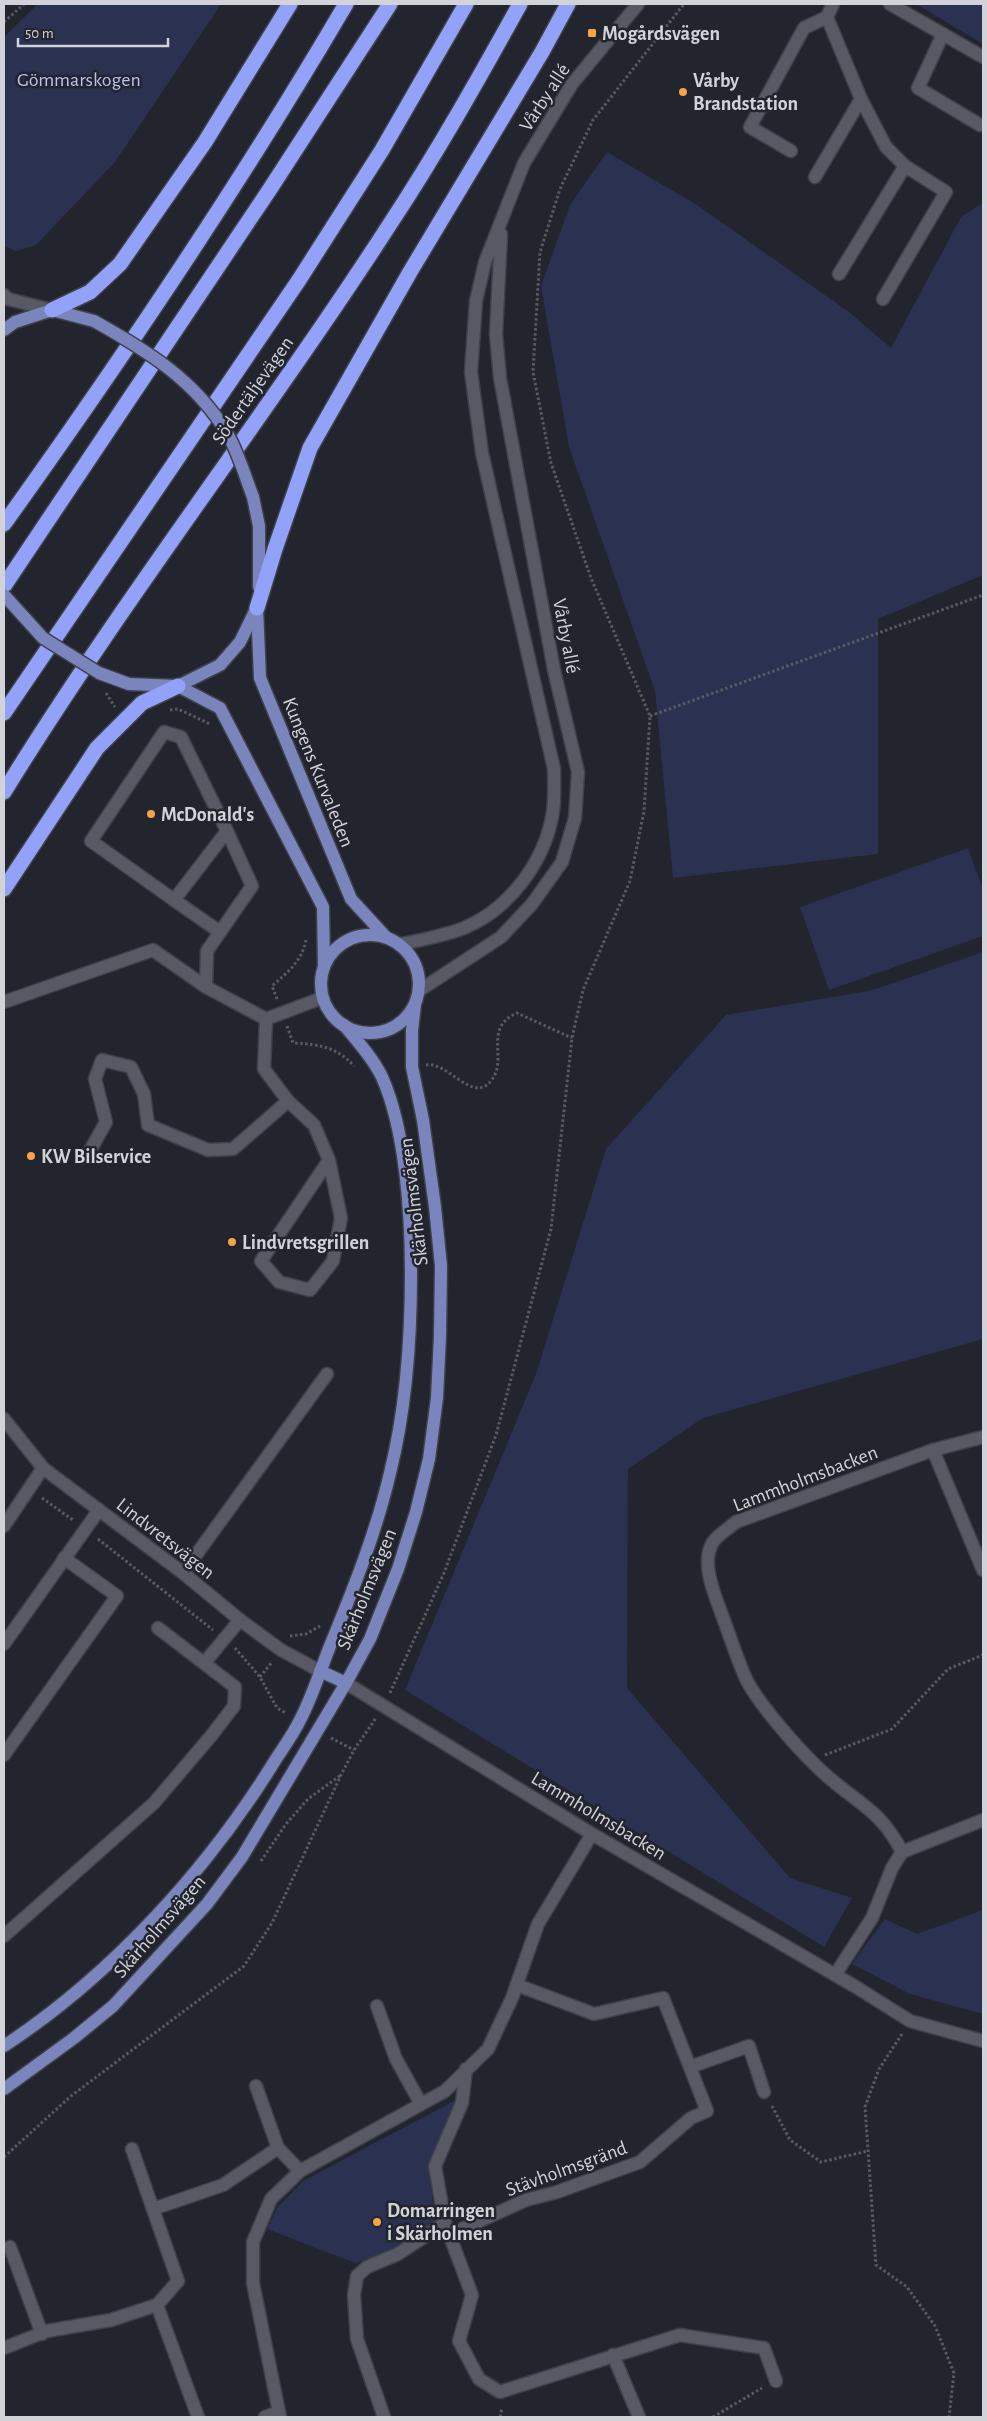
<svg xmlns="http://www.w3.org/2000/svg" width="987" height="2421" font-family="'Alegreya Sans',sans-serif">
	<rect width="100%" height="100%" fill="#22252e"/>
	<g fill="#2a3151">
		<path d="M38 4H221L115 162 36 245 16 251 4 246V37Z"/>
		<path d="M916 4H983V44Z"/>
		<path d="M607 152 697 205 849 312 891 348 961 217 983 203V575L878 619V854L673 878 655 691 569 447 541 286 570 205Z"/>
		<path d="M968 848 983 890V936L829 990 800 907Z"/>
		<path d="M983 952V1339L703 1418 628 1469 627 1688 790 1878 852 1898 824 1947 405 1690 536 1374 606 1149 726 1015 873 990Z"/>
		<path d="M983 1910V2014L910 1994 852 1964 885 1919 917 1934Z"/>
		<path d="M456 2100 429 2169 435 2221 388 2253 355 2263 267 2229 277 2208 303 2181Z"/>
	</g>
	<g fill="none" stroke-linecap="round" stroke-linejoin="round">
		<defs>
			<g id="minor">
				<path d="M890 4 983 57"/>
				<path d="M943 34 918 88 980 125"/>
				<path d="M861 99 886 147 905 166 946 192 883 299"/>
				<path d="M791 151 750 127 804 28 827 17 833 4"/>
				<path d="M815 177 861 99 827 17"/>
				<path d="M839 274 905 166"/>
				<path d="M4 295 8 299 52 310"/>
				<path d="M174 900 91 841 164 732 181 737 227 831"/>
				<path d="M220 932 174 900 227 831 252 886 207 951 206 987 266 1019 322 998"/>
				<path d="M401 944C422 940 443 936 464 928 510 909 546 860 553 811 555 797 554 783 554 769L482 453 471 372 476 301 485 262 524 163 572 84 638 4"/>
				<path d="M420 990 501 937 532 904 562 862 575 818 578 772 554 670 500 378 496 334 501 234"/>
				<path d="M4 1002 153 950 206 987"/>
				<path d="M266 1019 264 1069 288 1101 314 1125 329 1160 261 1261 279 1282 310 1290 333 1261 341 1218 329 1160"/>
				<path d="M87 1156 106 1122 95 1079 102 1060 131 1067 144 1094 148 1125 208 1150 233 1149 288 1101"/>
				<path d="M4 1419 43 1468 183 1573 240 1620 281 1650 320 1671"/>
				<path d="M933 1450 983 1570"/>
				<path d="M4 1526 43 1468"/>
				<path d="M183 1573 327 1374"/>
				<path d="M4 1644 99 1510"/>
				<path d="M205 1662 240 1620"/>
				<path d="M346 1683 592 1834 856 1987 910 2021 983 2041"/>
				<path d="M4 1755 117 1596 64 1558"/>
				<path d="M902 1852 983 1820"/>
				<path d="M4 1936 154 1803 211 1736 234 1706 235 1687 158 1628"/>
				<path d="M835 1975 872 1918 892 1868 902 1852C881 1810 858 1804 826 1775 803 1755 759 1705 746 1679 737 1659 730 1636 722 1615 715 1595 700 1563 713 1542 718 1535 729 1528 736 1522L933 1450 983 1437"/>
				<path d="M377 2006 396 2059 421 2104"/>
				<path d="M690 2067 749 2046 764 2092"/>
				<path d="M256 2086 278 2148 300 2171"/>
				<path d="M153 2209 223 2185 278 2148"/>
				<path d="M445 2223 472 2295 459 2341 479 2379 500 2392 680 2335 764 2348 776 2381"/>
				<path d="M451 2234 526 2200 557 2192 640 2162 691 2118 707 2111 663 1998 594 2014 517 1985"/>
				<path d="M10 2247 42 2334"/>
				<path d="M157 2305 198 2417"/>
				<path d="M4 2348 47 2331 111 2320 157 2305 178 2281 132 2149"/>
				<path d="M613 2355 639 2417"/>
				<path d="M265 2417 279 2412"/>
				<path d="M280 2417 253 2283V2242L271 2199 300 2171 445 2091 488 2049 512 1998 538 1924 592 1834"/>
				<path d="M384 2417 357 2339 354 2295 357 2276 367 2267 398 2254 445 2223 435 2166 462 2103 466 2069"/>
			</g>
			<g id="major">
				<path d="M4 330 15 322 52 310 94 321"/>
				<path d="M253 497 259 526V587"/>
				<path d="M257 608 260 678 351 899 385 936"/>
				<path d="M129 684 178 686 220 665 240 642 256 609"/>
				<path d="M178 686 220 708 323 907 324 967"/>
				<circle cx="370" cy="984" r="49"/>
				<path d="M320 1671 346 1683"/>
				<path d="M4 2046C109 1977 204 1874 271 1767 280 1752 291 1738 299 1722 312 1698 320 1671 330 1646 353 1590 376 1533 390 1473 406 1409 411 1341 411 1274 411 1216 406 1131 382 1077 373 1058 357 1041 344 1025"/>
				<path d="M4 2089 74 2038 113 2006 207 1904 242 1857 346 1683 370 1639 398 1569 416 1512 429 1459 437 1398 440 1336 441 1266 435 1207 423 1120 412 1067V1031L415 1004"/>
			</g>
			<g id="highway">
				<path d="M52 310 90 292 120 264 205 142 290 4"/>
				<path d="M4 524C125 355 241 183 346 4"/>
				<path d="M4 586 270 189 390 4"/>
				<path d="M257 608 275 549 310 448 410 272 542 52 568 4"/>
				<path d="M4 713 299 280 382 150 466 4"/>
				<path d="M4 792C124 597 266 416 390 224 437 153 479 78 520 4"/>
				<path d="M4 889 97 748 142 703 178 686"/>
			</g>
		</defs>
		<use href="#minor" stroke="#3f4149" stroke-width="15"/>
		<use href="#major" stroke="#3f4149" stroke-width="15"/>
		<use href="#highway" stroke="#3f4149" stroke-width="18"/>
		<g stroke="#585b63" stroke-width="3" stroke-dasharray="2.5 2.5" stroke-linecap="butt">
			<path d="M4 22 24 4"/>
			<path d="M170 710 178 709 210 724"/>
			<path d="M650 716 983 595"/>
			<path d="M277 999 272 986C288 972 302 961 306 940"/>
			<path d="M287 1026 293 1043C318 1044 337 1047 354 1066"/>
			<path d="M426 1065C448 1061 472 1104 491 1081 509 1059 482 1028 517 1013L572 1038"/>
			<path d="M42 1498 73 1520"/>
			<path d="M98 1539 213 1630"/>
			<path d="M290 1636 306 1634 320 1626"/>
			<path d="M235 1648 260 1677 277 1708 286 1713"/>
			<path d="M260 1677 272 1662"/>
			<path d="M390 1693 444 1573 496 1435 551 1229 572 1038 583 990 630 881 644 811 650 716 591 578 551 463 533 372 540 252 560 189 593 120 684 4"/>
			<path d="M331 1738 354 1750"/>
			<path d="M825 1755 892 1729 948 1669 983 1655"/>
			<path d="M261 1861 286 1824 308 1799 341 1775"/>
			<path d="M902 2034 879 2069 865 2107 876 2265 907 2287 935 2326 954 2373 949 2417"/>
			<path d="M772 2106 790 2140 821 2162 868 2151"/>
			<path d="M4 2157 71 2096 244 1966 272 1923 341 1775 354 1750 376 1718"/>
			<path d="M500 2417 502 2408"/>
			<path d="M713 2417 762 2388"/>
		</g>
		<use href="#minor" stroke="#575a65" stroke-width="12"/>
		<use href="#major" stroke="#7a85be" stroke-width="12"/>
		<use href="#highway" stroke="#92a2f9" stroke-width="15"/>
		<defs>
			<g id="major-bridge">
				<path d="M94 321C146 350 195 380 227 433 238 452 245 476 253 497"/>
				<path d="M4 595 43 638 99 673 129 684"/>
			</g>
		</defs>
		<use href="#major-bridge" stroke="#3f4149" stroke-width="15" stroke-linecap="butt"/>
		<path stroke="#585b63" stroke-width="3" stroke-dasharray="2.5 2.5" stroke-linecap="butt" d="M106 693 115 707"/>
		<use href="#major-bridge" stroke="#7a85be" stroke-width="12"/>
	</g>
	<g fill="#f6a247" stroke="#22252e" stroke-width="2">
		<rect x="587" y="28" width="10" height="10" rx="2.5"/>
		<circle cx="683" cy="92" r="5"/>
		<circle cx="151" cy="814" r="5"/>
		<circle cx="31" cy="1156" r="5"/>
		<circle cx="232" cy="1242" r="5"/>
		<circle cx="377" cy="2222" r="5"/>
	</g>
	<g text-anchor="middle" stroke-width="5" stroke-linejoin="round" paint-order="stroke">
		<g font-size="20" font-weight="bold" fill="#d1d3d9" stroke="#22252e" text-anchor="start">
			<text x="602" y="40">Mogårdsvägen</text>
			<text x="693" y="87">Vårby<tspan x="693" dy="23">Brandstation</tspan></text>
			<text x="161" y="821">McDonald's</text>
			<text x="41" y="1163">KW Bilservice</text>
			<text x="242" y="1249">Lindvretsgrillen</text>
			<text x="387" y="2217">Domarringen<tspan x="387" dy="23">i Skärholmen</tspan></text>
		</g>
		<g font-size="20" fill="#b6c1f1" stroke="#22252e">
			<text x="79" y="86">Gömmarskogen</text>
		</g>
		<g font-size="20" fill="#d1d3d9" stroke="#22252e">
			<text transform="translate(544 97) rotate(-57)" y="7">Vårby allé</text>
			<text transform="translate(252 390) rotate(-55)" y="7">Södertäljevägen</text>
			<text transform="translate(567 636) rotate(79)" y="7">Vårby allé</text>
			<text transform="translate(319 772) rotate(68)" y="7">Kungens Kurvaleden</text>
			<text transform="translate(413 1202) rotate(-97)" y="7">Skärholmsvägen</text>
			<text transform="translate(805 1478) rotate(-21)" y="7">Lammholmsbacken</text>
			<text transform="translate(166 1538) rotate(38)" y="7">Lindvretsvägen</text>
			<text transform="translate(366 1589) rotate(-68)" y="7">Skärholmsvägen</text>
			<text transform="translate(599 1815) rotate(31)" y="7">Lammholmsbacken</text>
			<text transform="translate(159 1926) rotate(-49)" y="7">Skärholmsvägen</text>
			<text transform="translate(566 2168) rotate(-20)" y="7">Stävholmsgränd</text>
		</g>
	</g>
	<rect width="987" height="2421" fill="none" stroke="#d1d3d9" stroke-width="10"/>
	<path d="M18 38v8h150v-8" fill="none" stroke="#d1d3d9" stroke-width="2.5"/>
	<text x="25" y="38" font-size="15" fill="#d1d3d9" stroke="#22252e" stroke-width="4" paint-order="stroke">50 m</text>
</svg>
